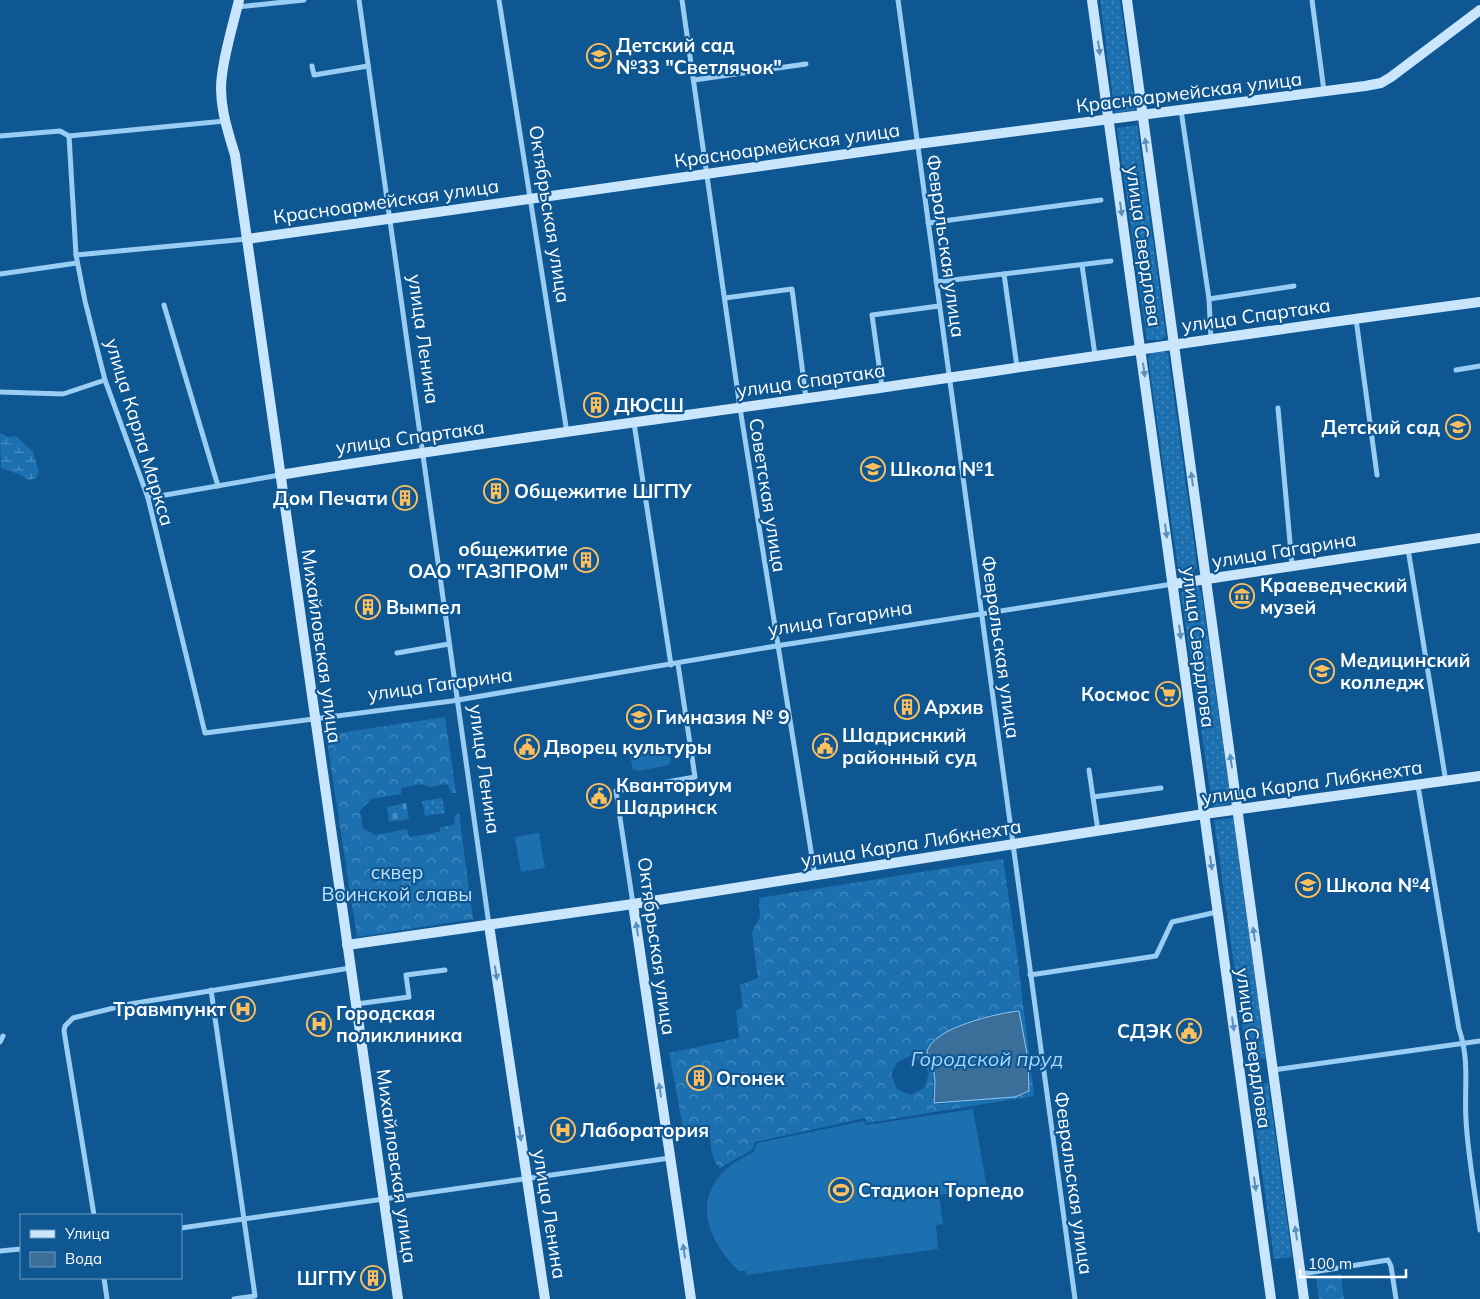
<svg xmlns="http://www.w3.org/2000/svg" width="1480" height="1299" font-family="Mulish,sans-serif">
	<defs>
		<pattern id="grass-dots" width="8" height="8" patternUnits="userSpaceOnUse" patternTransform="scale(1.25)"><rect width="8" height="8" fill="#1d70b0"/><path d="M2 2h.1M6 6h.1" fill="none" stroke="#4a8dc0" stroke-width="1.8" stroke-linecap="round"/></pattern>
		<pattern id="forest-crowns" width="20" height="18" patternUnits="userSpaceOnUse" patternTransform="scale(1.25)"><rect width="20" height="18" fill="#1d70b0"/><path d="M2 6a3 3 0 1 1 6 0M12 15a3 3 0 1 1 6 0" fill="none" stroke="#4a8dc0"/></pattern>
		<pattern id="wetland-marsh" width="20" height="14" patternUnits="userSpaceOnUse" patternTransform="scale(1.25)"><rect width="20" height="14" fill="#1d70b0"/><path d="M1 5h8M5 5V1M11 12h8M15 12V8" fill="none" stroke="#4a8dc0"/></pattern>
		<pattern id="cemetery-stones" width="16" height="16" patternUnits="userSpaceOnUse" patternTransform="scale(1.25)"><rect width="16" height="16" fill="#1d70b0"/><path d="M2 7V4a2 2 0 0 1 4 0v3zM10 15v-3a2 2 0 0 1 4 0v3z" fill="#4a8dc0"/></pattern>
	</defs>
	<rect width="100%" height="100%" fill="#0f5792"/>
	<g fill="url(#grass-dots)">
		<path d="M1100 0H1120L1135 110 1115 113Z"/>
		<path d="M1137 125 1166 336 1161 340H1147L1117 128Z"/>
		<path d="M1163 351 1168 353 1197 566 1194 572 1187 574 1178 568 1148 358 1151 353Z"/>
		<path d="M1196 585 1201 591 1231 801 1227 805 1215 807 1212 803 1181 594 1185 587Z"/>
		<path d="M442 798 445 813 425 816 422 801Z"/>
		<path d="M1233 818 1266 1058 1247 1060 1214 820Z"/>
		<path d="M1268 1083 1292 1257 1274 1259 1250 1086Z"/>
	</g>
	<g fill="url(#forest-crowns)" fill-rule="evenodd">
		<path d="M445 717 456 793H452L447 784 430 787 421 784 401 788V794L371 799 360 811 363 828 375 835 407 829 409 837 439 832 441 827 454 825 455 815 459 814 473 919 357 937 326 735Z"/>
		<path d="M1003 859 1017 953 1034 1096 867 1123 865 1118 755 1142 752 1150 720 1168C708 1157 713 1140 707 1127L683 1128 669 1053 739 1038 736 1010 743 1008 740 985 758 978 752 932 760 917 759 898ZM1019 1011 1030 1073 1029 1091 1026 1094 939 1104 932 1098C935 1082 935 1067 927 1052 943 1025 989 1013 1019 1011ZM910 1056 923 1062 929 1074 924 1088 911 1095 897 1089 891 1075 897 1062Z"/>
		<path d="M1341 1274 1344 1299H1319L1316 1278Z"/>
	</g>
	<path fill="url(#wetland-marsh)" d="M0 433 8 437 16 436 33 452 39 472 36 478 29 480 18 474 1 468Z"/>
	<path fill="url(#cemetery-stones)" d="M406 803 409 819 389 822 387 807Z"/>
	<g fill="#1d70b0">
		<path d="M663 745 668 749 671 761 669 765 638 771 633 769 630 756 633 752Z"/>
		<path d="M539 833 545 868 521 872 515 837Z"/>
		<path d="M973 1109 987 1188 939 1195 943 1224 936 1225 938 1249 746 1275V1271H739C695 1228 693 1179 754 1152L757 1143 864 1121 866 1125Z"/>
	</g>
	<path fill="#3b6f9a" stroke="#8cc9f7" d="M1019 1011 1028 1059 1029 1091 1015 1097 934 1103 935 1081 933 1065 927 1052C932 1028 997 1013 1019 1011Z"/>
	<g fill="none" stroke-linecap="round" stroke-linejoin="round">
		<g stroke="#9acdf4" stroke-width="5">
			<path d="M359 0 489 925"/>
			<path d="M499 0 567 433"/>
			<path d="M682 0 740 408 815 876"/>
			<path d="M898 0 1075 1299"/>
			<path d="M1312 0 1324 91"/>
			<path d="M237 7 304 0"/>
			<path d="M312 66 314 75 368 66"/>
			<path d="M694 80 806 64"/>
			<path d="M1181 110 1209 299 1211 339"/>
			<path d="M0 136 60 131 69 136 225 121"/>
			<path d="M69 136 76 255 85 301 105 380 148 498 205 733 452 701 776 646 1173 584"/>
			<path d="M928 223 1101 200"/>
			<path d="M76 255 247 239"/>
			<path d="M1082 265 1095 355"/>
			<path d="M0 274 77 263"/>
			<path d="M1004 274 1017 367"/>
			<path d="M936 282 1111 261"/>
			<path d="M725 298 792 289 806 398"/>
			<path d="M1209 299 1294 286"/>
			<path d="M164 305 218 486"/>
			<path d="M1356 319 1377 475"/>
			<path d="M1456 370 1480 366"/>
			<path d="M882 387 872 315 939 306"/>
			<path d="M0 392 63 394 105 380"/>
			<path d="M1278 408 1292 565"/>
			<path d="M634 423 671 665"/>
			<path d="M148 498 280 475"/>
			<path d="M1408 549 1446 782"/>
			<path d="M397 653 449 644"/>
			<path d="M1089 770 1098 831"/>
			<path d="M1418 786 1459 1029C1470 1061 1464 1087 1466 1120 1468 1156 1475 1193 1480 1230"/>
			<path d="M1093 797 1161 788"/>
			<path d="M633 904 616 791 695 777 678 664"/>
			<path d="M1030 975 1156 956 1172 922 1217 912"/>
			<path d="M211 990 255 1296 234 1299"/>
			<path d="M356 1004 409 997 406 975 445 970"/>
			<path d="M0 1042 3 1036"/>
			<path d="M1273 1070 1480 1041"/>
			<path d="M94 1215 64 1031 65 1026 73 1018 130 1004 350 968"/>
			<path d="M181 1228 670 1158"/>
			<path d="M0 1251 21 1249"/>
			<path d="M1301 1274 1388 1260 1391 1266 1396 1299"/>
			<path d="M104 1278 107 1299"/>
		</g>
		<g stroke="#cae6fd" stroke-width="10">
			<path d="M239 0C233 25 225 50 222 75 218 102 227 129 235 155L398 1299"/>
			<path d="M1092 0 1271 1299"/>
			<path d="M1127 0 1304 1299"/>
			<path d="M247 239 917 144 1365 86 1381 83 1391 77 1480 10"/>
			<path d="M280 475C474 443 670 418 865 390 1070 360 1274 329 1480 302"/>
			<path d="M1174 584 1480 538"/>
			<path d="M633 904 691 1299"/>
			<path d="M489 925 545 1299"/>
			<path d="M347 945 633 904 1204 814 1480 776"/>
		</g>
	</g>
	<defs><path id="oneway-solid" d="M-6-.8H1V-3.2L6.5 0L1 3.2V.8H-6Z" transform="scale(1.25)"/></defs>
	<g fill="#5a90bd">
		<use href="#oneway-solid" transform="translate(1099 48) rotate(82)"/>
		<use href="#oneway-solid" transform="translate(1146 145) rotate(-98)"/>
		<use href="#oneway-solid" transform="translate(1121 209) rotate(82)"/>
		<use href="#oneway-solid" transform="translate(1144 370) rotate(82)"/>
		<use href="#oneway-solid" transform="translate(1192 479) rotate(-98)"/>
		<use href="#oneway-solid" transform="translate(1166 531) rotate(82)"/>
		<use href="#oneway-solid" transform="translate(1180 632) rotate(83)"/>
		<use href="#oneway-solid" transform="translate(1231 761) rotate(-98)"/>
		<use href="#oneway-solid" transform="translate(1211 863) rotate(82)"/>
		<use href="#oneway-solid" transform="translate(637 929) rotate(-98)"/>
		<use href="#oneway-solid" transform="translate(1254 934) rotate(-98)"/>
		<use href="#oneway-solid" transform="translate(496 973) rotate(81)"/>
		<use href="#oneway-solid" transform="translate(1233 1024) rotate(82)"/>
		<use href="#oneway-solid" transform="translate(660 1090) rotate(-98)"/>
		<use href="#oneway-solid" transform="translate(520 1134) rotate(81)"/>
		<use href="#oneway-solid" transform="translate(1255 1184) rotate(82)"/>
		<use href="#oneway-solid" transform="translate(1296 1233) rotate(-98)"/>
		<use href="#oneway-solid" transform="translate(684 1251) rotate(-98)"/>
	</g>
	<defs>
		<symbol id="school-ring" viewBox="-11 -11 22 22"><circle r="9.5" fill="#0f5792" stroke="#ffbf5d" stroke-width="1.5"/><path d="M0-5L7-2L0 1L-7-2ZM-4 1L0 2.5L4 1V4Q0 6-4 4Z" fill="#ffbf5d"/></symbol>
		<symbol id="building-ring" viewBox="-11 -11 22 22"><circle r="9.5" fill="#0f5792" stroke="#ffbf5d" stroke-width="1.5"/><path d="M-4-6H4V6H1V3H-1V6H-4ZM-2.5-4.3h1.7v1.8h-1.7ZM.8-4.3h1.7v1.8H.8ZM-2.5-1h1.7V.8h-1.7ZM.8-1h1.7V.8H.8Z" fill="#ffbf5d"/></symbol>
		<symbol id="museum-ring" viewBox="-11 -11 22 22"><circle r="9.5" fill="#0f5792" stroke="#ffbf5d" stroke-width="1.5"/><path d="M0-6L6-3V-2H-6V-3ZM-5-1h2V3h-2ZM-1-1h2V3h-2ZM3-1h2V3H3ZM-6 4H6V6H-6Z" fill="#ffbf5d"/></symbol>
		<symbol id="university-ring" viewBox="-11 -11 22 22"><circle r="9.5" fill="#0f5792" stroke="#ffbf5d" stroke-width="1.5"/><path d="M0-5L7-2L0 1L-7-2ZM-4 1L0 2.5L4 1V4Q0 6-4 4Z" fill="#ffbf5d"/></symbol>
		<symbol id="supermarket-ring" viewBox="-11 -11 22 22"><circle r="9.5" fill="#0f5792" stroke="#ffbf5d" stroke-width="1.5"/><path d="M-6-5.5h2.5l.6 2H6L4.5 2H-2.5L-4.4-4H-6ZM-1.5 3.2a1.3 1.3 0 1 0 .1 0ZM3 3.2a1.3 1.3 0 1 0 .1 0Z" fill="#ffbf5d"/></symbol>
		<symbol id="civic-ring" viewBox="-11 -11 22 22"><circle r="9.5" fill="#0f5792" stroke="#ffbf5d" stroke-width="1.5"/><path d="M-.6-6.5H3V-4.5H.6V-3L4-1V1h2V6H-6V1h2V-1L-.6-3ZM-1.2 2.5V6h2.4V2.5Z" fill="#ffbf5d"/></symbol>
		<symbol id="hospital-ring" viewBox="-11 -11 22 22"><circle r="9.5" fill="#0f5792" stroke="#ffbf5d" stroke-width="1.5"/><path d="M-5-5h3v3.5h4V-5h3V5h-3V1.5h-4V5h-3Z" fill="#ffbf5d"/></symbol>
		<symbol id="stadium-ring" viewBox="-11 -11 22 22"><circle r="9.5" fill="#0f5792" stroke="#ffbf5d" stroke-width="1.5"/><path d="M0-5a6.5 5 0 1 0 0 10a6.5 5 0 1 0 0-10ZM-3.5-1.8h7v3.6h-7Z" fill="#ffbf5d"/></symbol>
	</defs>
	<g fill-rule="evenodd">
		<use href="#school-ring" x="585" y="42" width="28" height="28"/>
		<use href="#building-ring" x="582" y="391" width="28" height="28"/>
		<use href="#school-ring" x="1444" y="413" width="28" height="28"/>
		<use href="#school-ring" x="859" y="455" width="28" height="28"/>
		<use href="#building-ring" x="482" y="477" width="28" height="28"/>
		<use href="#building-ring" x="391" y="484" width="28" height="28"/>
		<use href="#building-ring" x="572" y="546" width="28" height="28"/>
		<use href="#museum-ring" x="1228" y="582" width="28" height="28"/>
		<use href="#building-ring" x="354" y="593" width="28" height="28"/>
		<use href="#university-ring" x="1308" y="657" width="28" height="28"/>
		<use href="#supermarket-ring" x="1154" y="680" width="28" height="28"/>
		<use href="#building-ring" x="893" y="693" width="28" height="28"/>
		<use href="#school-ring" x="625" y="703" width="28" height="28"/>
		<use href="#civic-ring" x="811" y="732" width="28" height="28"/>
		<use href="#civic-ring" x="513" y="733" width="28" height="28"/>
		<use href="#civic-ring" x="585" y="782" width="28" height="28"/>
		<use href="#school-ring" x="1294" y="871" width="28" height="28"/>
		<use href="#hospital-ring" x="229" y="995" width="28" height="28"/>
		<use href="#hospital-ring" x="305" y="1010" width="28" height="28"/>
		<use href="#civic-ring" x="1175" y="1017" width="28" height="28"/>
		<use href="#building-ring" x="685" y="1064" width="28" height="28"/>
		<use href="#hospital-ring" x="549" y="1116" width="28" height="28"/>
		<use href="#stadium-ring" x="827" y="1176" width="28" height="28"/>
		<use href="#building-ring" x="359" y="1264" width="28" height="28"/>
	</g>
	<g text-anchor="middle" stroke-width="4.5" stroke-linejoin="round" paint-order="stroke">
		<g font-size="19" font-weight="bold" fill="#fff" stroke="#0f5792" text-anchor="start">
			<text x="616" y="52">Детский сад<tspan x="616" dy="22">№33 "Светлячок"</tspan></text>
			<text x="614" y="412">ДЮСШ</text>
			<text x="1440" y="434" text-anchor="end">Детский сад</text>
			<text x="890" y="476">Школа №1</text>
			<text x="514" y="498">Общежитие ШГПУ</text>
			<text x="388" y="505" text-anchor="end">Дом Печати</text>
			<text x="568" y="556" text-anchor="end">общежитие<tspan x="568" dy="22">ОАО "ГАЗПРОМ"</tspan></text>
			<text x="1260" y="592">Краеведческий<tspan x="1260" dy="22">музей</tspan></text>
			<text x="386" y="614">Вымпел</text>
			<text x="1340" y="667">Медицинский<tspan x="1340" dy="22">колледж</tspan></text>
			<text x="1150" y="701" text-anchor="end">Космос</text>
			<text x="924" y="714">Архив</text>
			<text x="656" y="724">Гимназия № 9</text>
			<text x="842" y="742">Шадриснкий<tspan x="842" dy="22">районный суд</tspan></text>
			<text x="544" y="754">Дворец культуры</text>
			<text x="616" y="792">Кванториум<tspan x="616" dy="22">Шадринск</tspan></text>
			<text x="1326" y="892">Школа №4</text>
			<text x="226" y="1016" text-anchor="end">Травмпункт</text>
			<text x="336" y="1020">Городская<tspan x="336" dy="22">поликлиника</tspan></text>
			<text x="1172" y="1038" text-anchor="end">СДЭК</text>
			<text x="716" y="1085">Огонек</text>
			<text x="580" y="1137">Лаборатория</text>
			<text x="858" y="1197">Стадион Торпедо</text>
			<text x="356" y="1285" text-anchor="end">ШГПУ</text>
		</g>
		<g font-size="19" fill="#fff" stroke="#0f5792">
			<text transform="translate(1189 92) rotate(-7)" y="7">Красноармейская улица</text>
			<text transform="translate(787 145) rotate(-8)" y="7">Красноармейская улица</text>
			<text transform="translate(386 201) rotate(-8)" y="7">Красноармейская улица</text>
			<text transform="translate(550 214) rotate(81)" y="7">Октябрьская улица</text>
			<text transform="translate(946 246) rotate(82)" y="7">Февральская улица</text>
			<text transform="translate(1144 246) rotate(82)" y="7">улица Свердлова</text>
			<text transform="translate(1256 315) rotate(-8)" y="7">улица Спартака</text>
			<text transform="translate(424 339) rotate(82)" y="7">улица Ленина</text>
			<text transform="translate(811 380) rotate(-8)" y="7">улица Спартака</text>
			<text transform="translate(140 432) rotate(73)" y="7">улица Карла Маркса</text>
			<text transform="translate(410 437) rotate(-8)" y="7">улица Спартака</text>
			<text transform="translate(768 495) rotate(81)" y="7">Советская улица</text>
			<text transform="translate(1284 550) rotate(-9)" y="7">улица Гагарина</text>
			<text transform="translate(840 618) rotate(-9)" y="7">улица Гагарина</text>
			<text transform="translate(322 646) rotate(82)" y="7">Михайловская улица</text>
			<text transform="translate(1001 647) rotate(82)" y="7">Февральская улица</text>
			<text transform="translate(1199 647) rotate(83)" y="7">улица Свердлова</text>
			<text transform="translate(440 684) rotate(-8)" y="7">улица Гагарина</text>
			<text transform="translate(485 769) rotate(82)" y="7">улица Ленина</text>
			<text transform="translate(1312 782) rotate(-8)" y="7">улица Карла Либкнехта</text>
			<text transform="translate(911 843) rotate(-9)" y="7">улица Карла Либкнехта</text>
			<text transform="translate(657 946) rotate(82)" y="7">Октябрьская улица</text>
			<text transform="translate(1254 1048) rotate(82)" y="7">улица Свердлова</text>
			<text transform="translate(397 1166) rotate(82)" y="7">Михайловская улица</text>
			<text transform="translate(1074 1183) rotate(82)" y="7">Февральская улица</text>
			<text transform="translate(550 1214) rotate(81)" y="7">улица Ленина</text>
		</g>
		<g font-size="19" fill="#c2e4fe" stroke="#0f5792">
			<text x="397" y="879">сквер<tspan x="397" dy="22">Воинской славы</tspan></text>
		</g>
		<g font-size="20" font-style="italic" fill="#a6d6fb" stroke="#0f5792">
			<text x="987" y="1066">Городской пруд</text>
		</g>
	</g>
	<rect x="20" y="1214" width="162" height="65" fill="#0f5792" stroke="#6f9abe"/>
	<rect x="30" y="1230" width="25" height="8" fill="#cae6fd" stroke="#6f9abe"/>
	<text x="65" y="1239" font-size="15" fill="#ffffff">Улица</text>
	<rect x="30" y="1252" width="25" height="15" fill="#3b6f9a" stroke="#6f9abe"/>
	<text x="65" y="1264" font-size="15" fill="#ffffff">Вода</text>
	<path d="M1300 1269v8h106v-8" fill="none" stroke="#ffffff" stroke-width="2.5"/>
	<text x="1308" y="1269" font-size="15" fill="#ffffff" stroke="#0f5792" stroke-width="4" paint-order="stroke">100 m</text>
</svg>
